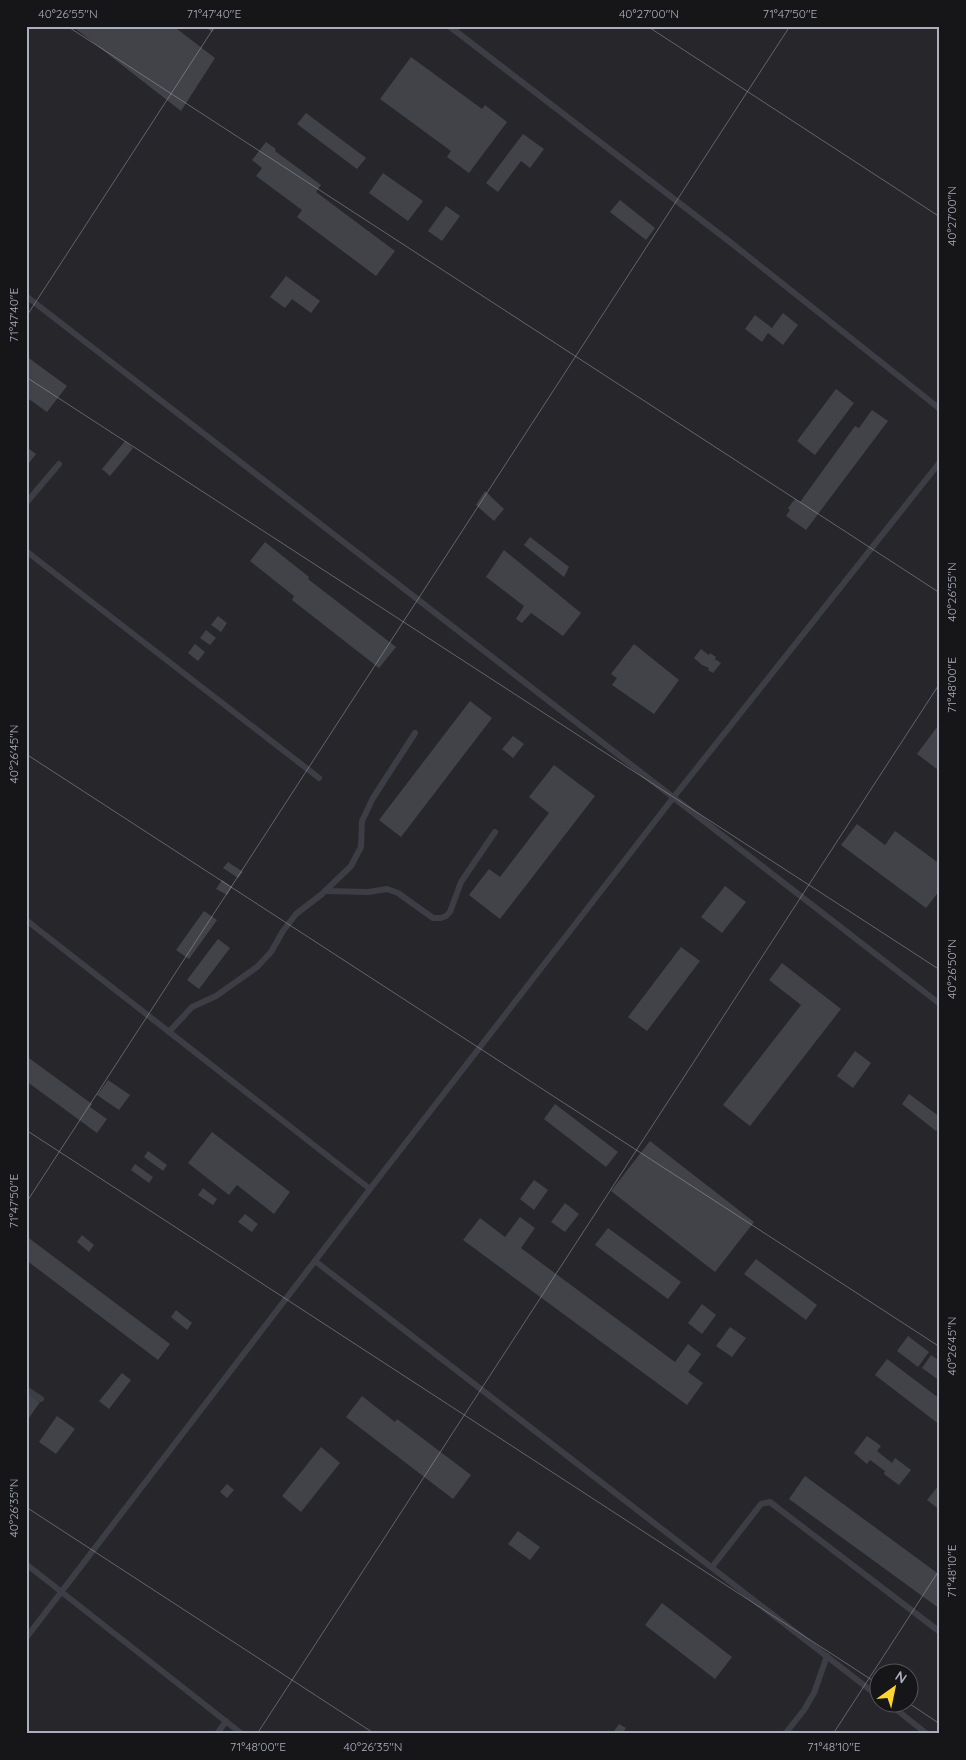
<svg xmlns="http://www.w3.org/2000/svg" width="966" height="1760" font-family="Quicksand,sans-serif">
	<rect width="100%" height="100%" fill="#1b1b1d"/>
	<path fill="#27262b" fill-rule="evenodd" d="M26 26H940V1734H26ZM878 1672H908V1702H878Z"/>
	<g fill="#424348">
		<path d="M72 26H173L215 58 181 111Z"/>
		<path d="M204 26H216L212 32Z"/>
		<path d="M411 57 482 109 485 105 507 122 469 173 447 157 451 151 380 99Z"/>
		<path d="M306 113 366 158 357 169 297 124Z"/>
		<path d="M523 134 544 149 530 168 521 161 498 192 486 183Z"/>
		<path d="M266 142 276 149 275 151 321 185 316 192 395 251 376 276 297 217 302 210 256 176 262 168 252 160Z"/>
		<path d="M383 173 423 201 408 221 369 193Z"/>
		<path d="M620 200 655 228 646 240 610 212Z"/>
		<path d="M446 206 460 216 442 241 428 231Z"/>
		<path d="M286 276 320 301 311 313 292 299 285 308 270 297Z"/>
		<path d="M783 313 798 325 783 345 768 333 762 342 745 329 755 315 772 328Z"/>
		<path d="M26 356 67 386 47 412 26 397Z"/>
		<path d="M836 389 854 403 815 455 797 441Z"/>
		<path d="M872 410 888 421 806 530 786 516 790 510 788 508 795 499 800 502 855 426 859 428Z"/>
		<path d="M125 441 133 448 110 476 102 469Z"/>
		<path d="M26 447 36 454 26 467Z"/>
		<path d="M485 491 504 509 494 521 476 505Z"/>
		<path d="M530 537 569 567 564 577 524 545Z"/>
		<path d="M265 542 309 577 308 579 396 647 379 668 292 600 294 596 250 561Z"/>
		<path d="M504 550 581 613 563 636 531 613 522 623 516 619 524 606 486 577Z"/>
		<path d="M218 616 227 623 221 632 211 625Z"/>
		<path d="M206 630 216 638 210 645 200 638Z"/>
		<path d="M195 644 205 652 198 661 188 653Z"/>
		<path d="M634 644 679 680 654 714 612 685 617 678 611 674Z"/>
		<path d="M701 649 709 655 710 653 716 657 712 664 715 659 721 663 713 673 708 670 709 668 702 665 694 658Z"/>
		<path d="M470 701 492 718 401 837 379 820Z"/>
		<path d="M940 723V766L937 769 917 754Z"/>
		<path d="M513 736 524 744 513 758 502 749Z"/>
		<path d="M554 765 595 796 500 919 469 895 489 869 500 877 549 813 529 797Z"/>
		<path d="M857 824 885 845 895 831 940 864V882L938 885 940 890 926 908 841 845Z"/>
		<path d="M228 862 243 872 238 878 223 868Z"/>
		<path d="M222 880 232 887 227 895 216 889Z"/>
		<path d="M725 886 746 902 722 933 701 917Z"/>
		<path d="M204 911 217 920 189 959 176 950Z"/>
		<path d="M218 939 230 948 199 989 187 980Z"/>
		<path d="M681 947 700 961 647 1031 628 1017Z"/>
		<path d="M782 963 841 1009 750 1126 723 1105 801 1005 769 980Z"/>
		<path d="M855 1051 871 1063 853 1088 837 1076Z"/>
		<path d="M26 1056 92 1104 90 1107 107 1119 97 1133 26 1081Z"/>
		<path d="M108 1080 130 1095 119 1110 97 1095Z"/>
		<path d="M909 1094 940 1117V1126L936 1131 902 1104Z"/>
		<path d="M555 1104 618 1152 606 1167 544 1119Z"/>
		<path d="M212 1132 290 1192 274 1214 237 1185 229 1195 188 1163Z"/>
		<path d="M650 1141 754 1222 715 1272 611 1191Z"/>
		<path d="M148 1151 167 1165 163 1171 144 1157Z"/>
		<path d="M135 1164 153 1177 149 1183 131 1170Z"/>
		<path d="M534 1180 548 1190 534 1210 520 1199Z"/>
		<path d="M203 1188 217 1199 213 1205 198 1195Z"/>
		<path d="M565 1203 579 1214 565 1232 551 1222Z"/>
		<path d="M245 1214 258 1224 252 1232 238 1222Z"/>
		<path d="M520 1217 535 1228 521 1248 675 1362 688 1344 701 1354 688 1372 703 1383 687 1405 463 1240 480 1218 505 1237Z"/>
		<path d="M608 1228 681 1282 668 1299 595 1245Z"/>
		<path d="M82 1235 94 1245 89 1252 77 1242Z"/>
		<path d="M26 1236 170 1344 158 1360 26 1260Z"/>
		<path d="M756 1259 817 1305 806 1320 744 1274Z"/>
		<path d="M702 1304 716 1315 702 1334 688 1323Z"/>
		<path d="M176 1310 192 1323 187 1330 171 1317Z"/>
		<path d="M730 1327 746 1338 732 1357 716 1346Z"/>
		<path d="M908 1336 929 1352 918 1367 897 1351Z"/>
		<path d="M931 1355 940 1361V1381L922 1368Z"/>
		<path d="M887 1359 940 1399V1425L875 1375Z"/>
		<path d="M122 1373 131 1380 109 1409 99 1401Z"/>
		<path d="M26 1392 40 1402 26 1422Z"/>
		<path d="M362 1396 395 1422 397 1419 471 1475 453 1499 346 1417Z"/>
		<path d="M57 1416 75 1429 56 1454 39 1442Z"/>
		<path d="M867 1436 881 1446 877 1451 892 1463 895 1458 911 1470 899 1485 884 1474 885 1471 870 1460 867 1464 854 1453Z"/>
		<path d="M321 1447 340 1463 301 1512 282 1496Z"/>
		<path d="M805 1476 940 1575V1609L789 1499Z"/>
		<path d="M227 1484 234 1490 227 1498 220 1492Z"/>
		<path d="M939 1485 940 1486V1510L927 1500Z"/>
		<path d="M518 1531 540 1547 530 1560 508 1544Z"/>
		<path d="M662 1603 732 1657 715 1679 645 1625Z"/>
		<path d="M619 1724 626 1728 622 1734H612Z"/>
	</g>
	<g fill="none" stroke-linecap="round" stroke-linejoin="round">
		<g stroke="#3d3d45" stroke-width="6">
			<path d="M449 26 730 242 940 409"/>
			<path d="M26 296 940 1004"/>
			<path d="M26 503 59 464"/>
			<path d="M26 551 319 778"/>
			<path d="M325 891 368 892 387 889 398 893 433 918H441L446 916 450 912 461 882 495 832"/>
			<path d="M26 920 370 1189"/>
			<path d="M169 1032 192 1007 216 996 257 967 271 952 283 931 296 914 322 894 351 866 361 847 362 821 373 798 415 733"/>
			<path d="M315 1261 878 1696"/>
			<path d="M26 1389 41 1399"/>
			<path d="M26 1564 242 1734"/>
			<path d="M712 1567 761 1504 770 1502 940 1632"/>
			<path d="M26 1638 370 1189 673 798 940 462"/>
			<path d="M887 1702 927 1734"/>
			<path d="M217 1734 226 1721"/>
			<path d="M785 1734 804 1710 814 1693 827 1656"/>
		</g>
	</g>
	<path fill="none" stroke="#acafbe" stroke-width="1" stroke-opacity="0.45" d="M67 26 940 593M647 26 940 217M26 317 215 26M26 377 940 970M26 754 940 1347M26 1130 878 1684M26 1203 790 26M26 1507 375 1734M907 1702 940 1724M257 1734 940 683M833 1734 940 1569"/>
	<rect width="966" height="1760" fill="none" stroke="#161619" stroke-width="55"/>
	<g transform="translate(894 1688) rotate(33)"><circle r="24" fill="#161619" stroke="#52535b"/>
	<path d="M0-4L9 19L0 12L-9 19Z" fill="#ffd431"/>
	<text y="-8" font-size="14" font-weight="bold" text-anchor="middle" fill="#acafbe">N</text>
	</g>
	<rect x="28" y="28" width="910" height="1704" fill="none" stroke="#acafbe" stroke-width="2"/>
	<g font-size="12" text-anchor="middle" fill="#acafbe">
		<text x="68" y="18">40°26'55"N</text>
		<text x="214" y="18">71°47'40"E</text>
		<text x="649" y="18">40°27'00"N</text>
		<text x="790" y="18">71°47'50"E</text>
		<text transform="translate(952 216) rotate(-90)" y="4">40°27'00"N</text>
		<text transform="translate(14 315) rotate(-90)" y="4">71°47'40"E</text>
		<text transform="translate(952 592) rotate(-90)" y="4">40°26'55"N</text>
		<text transform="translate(952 685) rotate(-90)" y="4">71°48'00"E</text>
		<text transform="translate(14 754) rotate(-90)" y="4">40°26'45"N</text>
		<text transform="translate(952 969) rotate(-90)" y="4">40°26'50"N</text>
		<text transform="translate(14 1201) rotate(-90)" y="4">71°47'50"E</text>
		<text transform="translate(952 1346) rotate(-90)" y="4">40°26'45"N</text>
		<text transform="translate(14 1508) rotate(-90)" y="4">40°26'35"N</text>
		<text transform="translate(952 1571) rotate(-90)" y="4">71°48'10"E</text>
		<text x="258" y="1751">71°48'00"E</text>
		<text x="373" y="1751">40°26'35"N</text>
		<text x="834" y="1751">71°48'10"E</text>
	</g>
</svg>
